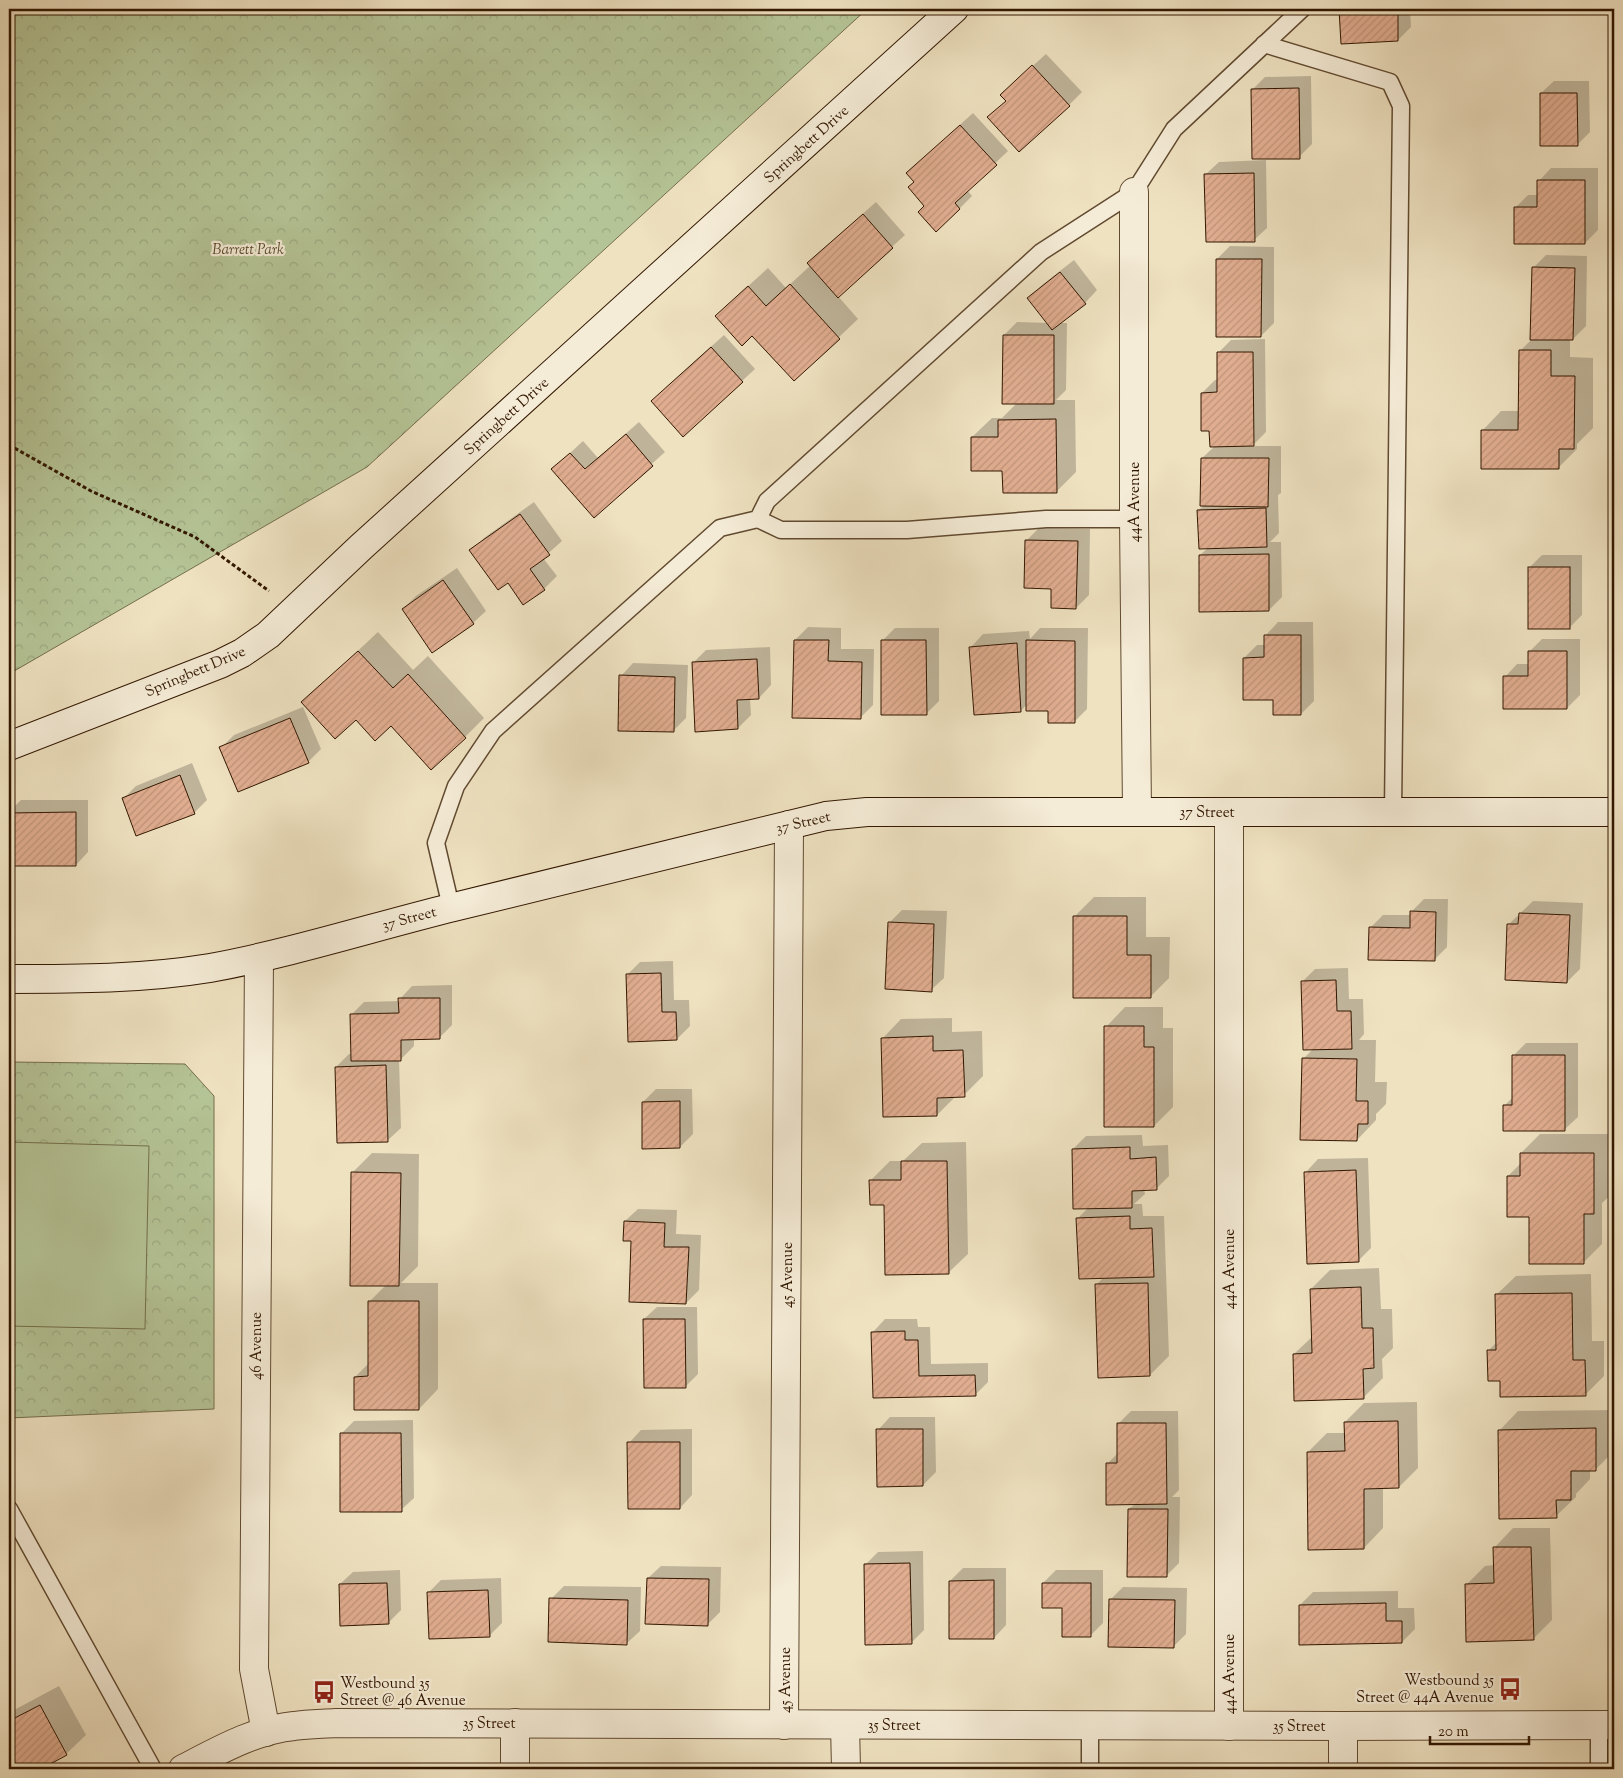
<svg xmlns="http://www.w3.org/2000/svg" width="1623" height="1778" font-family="'Sorts Mill Goudy',serif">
	<defs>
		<pattern id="park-crowns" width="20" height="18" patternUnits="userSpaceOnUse" patternTransform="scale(1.25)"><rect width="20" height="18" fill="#b5c496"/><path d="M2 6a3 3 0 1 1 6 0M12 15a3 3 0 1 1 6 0" fill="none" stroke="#9ca880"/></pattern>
		<pattern id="building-hatch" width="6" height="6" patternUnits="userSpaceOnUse" patternTransform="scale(1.25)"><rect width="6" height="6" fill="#e0ad90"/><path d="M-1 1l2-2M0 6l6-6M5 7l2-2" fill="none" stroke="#c1947a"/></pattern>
	</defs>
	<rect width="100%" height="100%" fill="#efe2c1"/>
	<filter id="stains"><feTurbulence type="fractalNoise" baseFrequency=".004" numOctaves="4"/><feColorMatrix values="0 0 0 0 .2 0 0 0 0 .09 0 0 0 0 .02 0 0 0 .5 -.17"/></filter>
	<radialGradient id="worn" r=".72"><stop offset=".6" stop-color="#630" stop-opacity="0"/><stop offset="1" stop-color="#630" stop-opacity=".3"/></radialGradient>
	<g fill="url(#park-crowns)" stroke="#746e4b">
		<path d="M9 9H867L367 467 9 674Z"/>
		<path d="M9 1062 185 1064 214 1096V1409L9 1418Z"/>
	</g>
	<path fill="#b5c496" stroke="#746e4b" d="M9 1142 149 1146 145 1329 9 1326Z"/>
	<g fill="#0003">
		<path d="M1341 9H1410L1411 27 1398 40 1342 43Z"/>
		<path d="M1046 54 1082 92 1069 105 1007 100 1015 82Z"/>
		<path d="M1311 76 1312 144 1299 157 1252 90 1265 77Z"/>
		<path d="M1554 81H1589L1590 132 1577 145 1541 93Z"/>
		<path d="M973 113 1008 151 967 190 972 196 959 209 926 205 915 181 907 173Z"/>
		<path d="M1266 160 1267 228 1254 240 1206 174 1219 162Z"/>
		<path d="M1551 168H1598V230L1585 243 1515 208 1528 195H1539V181Z"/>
		<path d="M876 202 905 235 838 296 858 319 794 380 736 297 768 268 786 288 811 265 822 250Z"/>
		<path d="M1230 246 1274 247V323L1261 336 1217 259Z"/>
		<path d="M1546 255 1587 256 1586 326 1573 339H1570V357L1593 358V428L1577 444V449L1558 468 1482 431 1501 411H1520V351L1532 339 1533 268Z"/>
		<path d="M1074 260 1097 290 1085 303 1059 323H1067L1066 390 1056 400H1075L1076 472 1056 492 1004 470 972 437 992 418H1002L1017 403 1004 335 1017 322 1048 323 1029 298 1042 285Z"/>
		<path d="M724 335 755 369 742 381 665 388Z"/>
		<path d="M1265 339 1266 432 1252 446H1281V493L1278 495 1279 533 1270 542H1281L1282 597 1269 610 1200 555 1208 548 1199 510 1204 505 1202 458 1215 446 1202 393 1215 380H1218V353L1231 340Z"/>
		<path d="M639 422 665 452 594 516 553 469 583 441 598 458Z"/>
		<path d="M534 502 562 541 543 558 557 576 544 589 508 582 471 551 484 538Z"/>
		<path d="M1039 528 1090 529 1089 595 1076 608 1052 588 1026 541Z"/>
		<path d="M1542 555H1582V615L1569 628 1530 567Z"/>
		<path d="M457 568 486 611 473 623 403 609 416 596Z"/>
		<path d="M1278 622H1313L1314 701 1301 714 1274 699 1244 658 1257 645H1266V635Z"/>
		<path d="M808 627 841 628V649H874L873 705 860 718 795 640Z"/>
		<path d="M895 628H939V701L926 714 882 641Z"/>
		<path d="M1040 628H1088L1087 709 1074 722 1050 710 1027 704 1021 711 971 647 983 634 1029 631 1030 639Z"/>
		<path d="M378 632 413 670 428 656 484 718 465 737 391 724 303 702Z"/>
		<path d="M1542 639H1580V695L1567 708 1505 677 1517 664H1529V652Z"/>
		<path d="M770 647 771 685 759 698 750 699 751 715 738 728 693 663 706 650Z"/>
		<path d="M633 663 688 665 686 718 673 731 621 676Z"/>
		<path d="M303 707 321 749 308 762 221 748 234 735Z"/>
		<path d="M192 763 207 800 194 813 123 799 136 786Z"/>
		<path d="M21 800H88V852L76 865H9V812Z"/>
		<path d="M1094 897H1146V937H1170L1169 978 1150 997 1074 917Z"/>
		<path d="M1424 899H1448L1447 947 1434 960 1370 928 1383 915H1411V912Z"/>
		<path d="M1533 901 1583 903 1580 969 1567 982 1509 924Z"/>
		<path d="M902 910 947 911 944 978 931 990 889 923Z"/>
		<path d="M673 961 674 1000H689L690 1026 677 1039 627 975 640 962Z"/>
		<path d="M1348 968 1349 999H1363L1364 1034 1359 1040H1376L1375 1082H1387L1386 1104 1376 1114V1120L1357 1140 1303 1059 1313 1049 1302 982 1315 969Z"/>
		<path d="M452 985V1025L439 1038H414V1046L401 1059H399L401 1128 388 1140 336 1067 349 1054H352L351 1015 364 1002 400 1001V999L412 986Z"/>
		<path d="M1125 1007H1163V1028H1173V1107L1154 1126 1106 1027Z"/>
		<path d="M952 1018V1032L982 1031 983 1076 964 1095 956 1096 937 1115 882 1039 901 1019Z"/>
		<path d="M1526 1043H1578V1117L1565 1129 1504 1106 1513 1097V1056Z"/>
		<path d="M656 1089H692L693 1134 680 1147 643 1102Z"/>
		<path d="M1540 1134H1613V1193L1602 1203V1244L1583 1263 1530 1216 1508 1176 1521 1163V1153Z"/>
		<path d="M1142 1135 1143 1146 1168 1145 1169 1176 1156 1189H1144L1145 1194 1134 1204H1142L1143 1216H1164L1169 1356 1150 1375 1096 1285 1104 1277 1078 1218 1088 1208 1073 1149 1086 1136Z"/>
		<path d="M966 1142 968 1254 948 1273 885 1203 871 1180 890 1161H903L922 1143Z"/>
		<path d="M372 1153 419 1154 418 1266 401 1283H438V1389L419 1409 355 1377 369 1363V1302L386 1285 353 1172Z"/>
		<path d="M1368 1158 1371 1248 1358 1261 1306 1172 1318 1159Z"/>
		<path d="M638 1209 677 1210 676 1234 701 1235 699 1290 686 1303 632 1240 625 1221Z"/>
		<path d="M1379 1268 1381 1309H1392L1393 1348 1382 1359 1383 1378 1363 1398 1294 1354 1313 1336 1311 1289 1330 1270Z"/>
		<path d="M1591 1274 1592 1341H1604V1376L1585 1395 1501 1380 1489 1350 1497 1342 1496 1295 1516 1276Z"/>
		<path d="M657 1307H697L698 1374 685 1387 644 1319Z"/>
		<path d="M885 1319H917L918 1327H930L931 1364 988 1363V1382L975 1395 874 1397 873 1332Z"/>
		<path d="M1417 1402 1418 1468 1399 1487H1383V1528L1364 1548 1308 1452 1327 1433H1345V1422L1364 1403Z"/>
		<path d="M1614 1410V1451L1596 1469H1590V1479L1576 1494V1497L1556 1516 1499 1431 1518 1411Z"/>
		<path d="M1131 1411H1178L1179 1490 1172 1497H1180L1179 1563 1166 1576 1129 1509 1135 1504 1107 1464 1119 1452 1118 1424Z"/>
		<path d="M890 1417H935L936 1472 923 1485 878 1430Z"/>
		<path d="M413 1420 414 1498 401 1510 341 1434 354 1421Z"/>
		<path d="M692 1429V1495L680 1508 629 1443 641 1430Z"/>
		<path d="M1513 1528H1550L1552 1620 1533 1639 1466 1585 1485 1566 1494 1565V1548Z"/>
		<path d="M923 1551 924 1630 911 1643 865 1565 878 1552Z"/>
		<path d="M661 1566 721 1567 720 1612 707 1625 648 1578Z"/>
		<path d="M963 1568H1006V1625L994 1638 950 1581Z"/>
		<path d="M400 1570 401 1610 388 1623 340 1584 353 1572Z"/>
		<path d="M1056 1570H1103V1623L1090 1636 1043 1583Z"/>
		<path d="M501 1578 502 1623 489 1636 428 1593 441 1580Z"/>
		<path d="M564 1586 641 1587 640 1631 627 1643 551 1599Z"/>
		<path d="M1123 1587 1187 1588 1186 1634 1173 1647 1110 1600Z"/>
		<path d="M1398 1591V1608H1414L1415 1629 1402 1642 1300 1605 1313 1592Z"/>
		<path d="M59 1686 86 1735 66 1754 38 1769H9V1717L16 1709Z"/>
		<path d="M370 1764H400V1769H365Z"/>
	</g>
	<g fill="url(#building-hatch)" stroke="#321700">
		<path d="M1339 9H1398V41L1341 44Z"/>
		<path d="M1032 65 1070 106 1019 152 987 117 1006 101 1000 95Z"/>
		<path d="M1299 88 1300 159H1252L1251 89Z"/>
		<path d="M1540 93H1577L1578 146H1540Z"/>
		<path d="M960 125 997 165 955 203 960 209 936 232 918 212 924 206 908 187 914 182 906 173Z"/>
		<path d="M1254 173 1255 242H1206L1204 174Z"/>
		<path d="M1537 180H1585V244H1514V207H1537Z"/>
		<path d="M863 214 893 248 838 298 807 263Z"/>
		<path d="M1216 259H1262L1261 337H1216Z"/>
		<path d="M1532 267 1575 268 1573 340H1530Z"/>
		<path d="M1060 272 1086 304 1052 330 1027 298Z"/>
		<path d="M790 284 840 339 794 381 752 336 742 346 715 316 748 286 766 306Z"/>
		<path d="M1003 335H1054V404H1002Z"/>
		<path d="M711 347 743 382 683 437 651 401Z"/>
		<path d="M1519 350H1551V376H1575L1574 449H1559V469H1481V430H1518Z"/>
		<path d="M1217 352H1253L1254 446 1210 447 1209 431H1201V393L1217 392Z"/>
		<path d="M1056 419 1057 493H1003L1002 471H971V437H998V420Z"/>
		<path d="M626 434 653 466 594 518 551 469 570 453 585 469Z"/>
		<path d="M1201 458H1269L1268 507 1200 506Z"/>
		<path d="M1266 508 1267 547 1199 549 1197 510Z"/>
		<path d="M520 514 550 555 530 569 545 590 523 605 508 583 498 590 469 550Z"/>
		<path d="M1025 540 1078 541 1076 609 1051 608V589L1024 588Z"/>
		<path d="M1269 554V611L1199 612V555Z"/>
		<rect x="1528" y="567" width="42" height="62"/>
		<path d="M443 580 474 624 432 653 402 609Z"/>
		<path d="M1264 635H1301V715H1273V700H1243V658L1264 657Z"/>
		<path d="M794 640H829L828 661 862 662 861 719 792 718Z"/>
		<path d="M881 640H926L927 715H881Z"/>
		<path d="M1026 640 1075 641V723H1048V711H1026Z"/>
		<path d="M1017 643 1021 712 974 715 969 647Z"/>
		<path d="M358 651 393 688 408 674 466 738 431 770 391 726 375 741 356 720 335 739 301 702Z"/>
		<path d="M1528 651H1567V709H1503V676H1528Z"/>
		<path d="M757 659 759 699 737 700 738 729 695 732 692 662Z"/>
		<path d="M619 675 675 677 674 732 618 731Z"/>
		<path d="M290 718 309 763 238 792 219 747Z"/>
		<path d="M180 775 195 814 136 836 122 798Z"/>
		<path d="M76 812V866H9V813Z"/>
		<path d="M1410 911 1436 912 1435 961 1368 960 1369 927 1410 928Z"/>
		<path d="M1519 913 1570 915 1567 983 1505 980 1507 924H1518Z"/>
		<path d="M1073 916H1127V955H1151V998H1073Z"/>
		<path d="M888 922 934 924 932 992 885 989Z"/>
		<path d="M661 973 662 1012H676L677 1040 628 1042 626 974Z"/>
		<path d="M1336 980 1337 1011H1351L1352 1049 1303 1050 1301 981Z"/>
		<path d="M398 998H440V1039L401 1040V1061H351L350 1014 399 1013Z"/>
		<path d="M1104 1026H1144V1047H1154V1127H1104Z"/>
		<path d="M933 1036V1051L963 1050 965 1097 937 1098V1116L883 1117 881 1038Z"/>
		<path d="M1512 1055H1565V1131H1503V1105H1512Z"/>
		<path d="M1302 1058 1357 1059 1356 1101H1368V1124H1358L1357 1141 1300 1140Z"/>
		<path d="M386 1065 388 1142 337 1143 335 1067Z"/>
		<path d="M680 1101V1148L642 1149V1102Z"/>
		<path d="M1130 1147V1159L1156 1157 1157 1190 1132 1191V1208L1073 1209 1072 1149Z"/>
		<path d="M1520 1153H1594V1214H1584V1264H1529V1217H1507V1176H1520Z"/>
		<path d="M901 1161H947L949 1274 885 1275 884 1205H870L869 1180H901Z"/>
		<path d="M1356 1170 1359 1262 1307 1264 1304 1172Z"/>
		<path d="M351 1172 401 1173 399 1286H350Z"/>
		<path d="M1130 1216V1229L1152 1228 1154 1277 1079 1279 1076 1218Z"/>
		<path d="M624 1221 665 1223 664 1247H689L686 1304 629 1302 631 1241H623Z"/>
		<path d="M1148 1283 1150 1376 1098 1378 1095 1284Z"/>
		<path d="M1361 1287 1362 1328H1373L1374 1368 1363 1369 1364 1399 1294 1401 1293 1354 1312 1353 1310 1289Z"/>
		<path d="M1572 1293 1573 1360H1585L1586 1396 1500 1397V1381H1488L1487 1350H1496L1495 1294Z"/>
		<path d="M368 1301H419V1410H354V1377L368 1376Z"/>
		<path d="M643 1319H685L686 1388H644Z"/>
		<path d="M905 1331V1340H918L919 1376 975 1375 976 1396 873 1398 871 1332Z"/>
		<path d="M1398 1421 1399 1488 1364 1489V1549L1308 1550 1307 1452 1345 1451 1344 1422Z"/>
		<path d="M1117 1423H1166L1167 1504 1106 1505V1463H1117Z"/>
		<path d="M1596 1428V1471H1571V1500H1556L1557 1518 1499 1519 1498 1430Z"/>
		<path d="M876 1429H923V1486L877 1487Z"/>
		<path d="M340 1433H401L402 1512H340Z"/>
		<path d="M627 1442H680V1509H628Z"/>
		<path d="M1128 1509H1168L1167 1577H1127Z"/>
		<path d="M1493 1547H1531L1534 1640 1466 1642 1465 1584 1494 1583Z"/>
		<path d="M910 1563 912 1644 865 1645 864 1564Z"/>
		<path d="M647 1578 709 1579 708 1626 645 1624Z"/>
		<path d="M994 1580V1639H949V1581Z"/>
		<path d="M387 1583 389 1624 340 1626 339 1584Z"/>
		<path d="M1042 1583H1091V1637H1062V1608H1042Z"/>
		<path d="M488 1590 490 1637 429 1639 427 1592Z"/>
		<path d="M549 1598 628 1600 627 1645 548 1642Z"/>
		<path d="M1109 1599 1175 1600 1174 1648 1108 1647Z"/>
		<path d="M1386 1603V1621H1402V1643L1299 1645V1605Z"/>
		<path d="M40 1705 67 1755 41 1769H9V1721Z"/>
	</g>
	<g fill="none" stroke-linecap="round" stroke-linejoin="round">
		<defs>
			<g id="lane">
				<path d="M1264 44 1390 82 1401 106 1393 812"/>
				<path d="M758 519 781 530H907L1046 519H1134"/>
				<path d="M451 907 436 843 456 786 493 731 720 528 758 519 767 501 1041 252 1134 192 1174 129 1302 9"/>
				<path d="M9 1509 153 1769"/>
				<path d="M1599 1725V1769"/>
				<path d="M1090 1769V1725"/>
			</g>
			<g id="street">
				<path d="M1134 192V519L1137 812"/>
				<path d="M259 958 254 1669 266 1732"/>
				<path d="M515 1723V1769"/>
				<path d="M784 1725 789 825"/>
				<path d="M845 1725 846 1769"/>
				<path d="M1229 1726V812"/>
				<path d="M183 1769C218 1751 254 1730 294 1726 308 1724 322 1724 336 1723L1343 1726 1614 1725"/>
				<path d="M1343 1769V1726"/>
			</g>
			<g id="secondary">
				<path d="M9 746 220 664 242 653 268 635 361 547 954 9"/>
				<path d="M9 979C76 979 143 979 210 968 292 953 373 927 454 907 578 876 702 846 826 816L867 812H1614"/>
			</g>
		</defs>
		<use href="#lane" stroke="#614a30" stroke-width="19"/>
		<use href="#street" stroke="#614a30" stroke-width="30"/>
		<use href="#secondary" stroke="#321700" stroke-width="30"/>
		<path stroke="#321700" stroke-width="3" stroke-dasharray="4 2.5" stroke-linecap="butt" d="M9 445 91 491 195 537 269 591"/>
		<use href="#lane" stroke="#f5ecd7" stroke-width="16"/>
		<use href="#street" stroke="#f5ecd7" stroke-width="28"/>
		<use href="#secondary" stroke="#f5ecd7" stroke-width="28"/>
	</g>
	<defs>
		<symbol id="bus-bare" viewBox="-9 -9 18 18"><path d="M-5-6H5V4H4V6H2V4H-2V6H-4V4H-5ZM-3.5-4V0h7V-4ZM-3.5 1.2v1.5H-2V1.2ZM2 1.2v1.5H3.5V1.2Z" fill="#8f2418" stroke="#f5ecd7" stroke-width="2.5" paint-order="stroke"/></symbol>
	</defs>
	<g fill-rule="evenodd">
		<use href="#bus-bare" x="1494" y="1673" width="32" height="32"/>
		<use href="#bus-bare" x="308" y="1676" width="32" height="32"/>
	</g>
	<g text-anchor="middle" stroke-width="4.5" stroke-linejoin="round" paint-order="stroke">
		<g font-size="15" fill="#321700" stroke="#f5ecd7">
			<text transform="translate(806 144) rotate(-42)" y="5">Springbett Drive</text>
			<text transform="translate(506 416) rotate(-42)" y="5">Springbett Drive</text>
			<text transform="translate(1134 502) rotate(-90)" y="5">44A Avenue</text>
			<text transform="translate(195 671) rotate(-23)" y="5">Springbett Drive</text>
			<text x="1207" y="817">37 Street</text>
			<text transform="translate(803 822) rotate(-13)" y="5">37 Street</text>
			<text transform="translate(409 918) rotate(-15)" y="5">37 Street</text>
			<text transform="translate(1229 1269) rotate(-90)" y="5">44A Avenue</text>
			<text transform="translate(787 1275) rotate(-90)" y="5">45 Avenue</text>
			<text transform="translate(256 1346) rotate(-90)" y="5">46 Avenue</text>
			<text transform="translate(1229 1674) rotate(-90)" y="5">44A Avenue</text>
			<text transform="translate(785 1680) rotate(-90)" y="5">45 Avenue</text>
			<text x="489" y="1728">35 Street</text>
			<text x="894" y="1730">35 Street</text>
			<text x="1299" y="1731">35 Street</text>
		</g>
		<g font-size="15" font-style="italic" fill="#594b2d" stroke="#f5ecd7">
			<text x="248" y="254">Barrett Park</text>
		</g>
		<g font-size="15" fill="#321700" stroke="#f5ecd7" text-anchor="end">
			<text x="1494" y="1685">Westbound 35<tspan x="1494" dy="17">Street @ 44A Avenue</tspan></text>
			<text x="340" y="1688" text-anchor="start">Westbound 35<tspan x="340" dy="17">Street @ 46 Avenue</tspan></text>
		</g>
	</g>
	<rect width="1623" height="1778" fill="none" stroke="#efe2c1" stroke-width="30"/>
	<rect x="10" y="10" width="1603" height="1758" fill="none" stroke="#321700" stroke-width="2.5"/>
	<rect x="15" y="15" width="1593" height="1748" fill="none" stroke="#321700"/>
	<path d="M1430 1736v8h99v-8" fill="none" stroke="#321700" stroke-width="2.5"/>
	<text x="1438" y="1736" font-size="15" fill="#321700" stroke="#f5ecd7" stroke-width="4" paint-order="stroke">20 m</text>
	<rect width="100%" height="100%" filter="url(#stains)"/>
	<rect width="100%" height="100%" fill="url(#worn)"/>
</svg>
